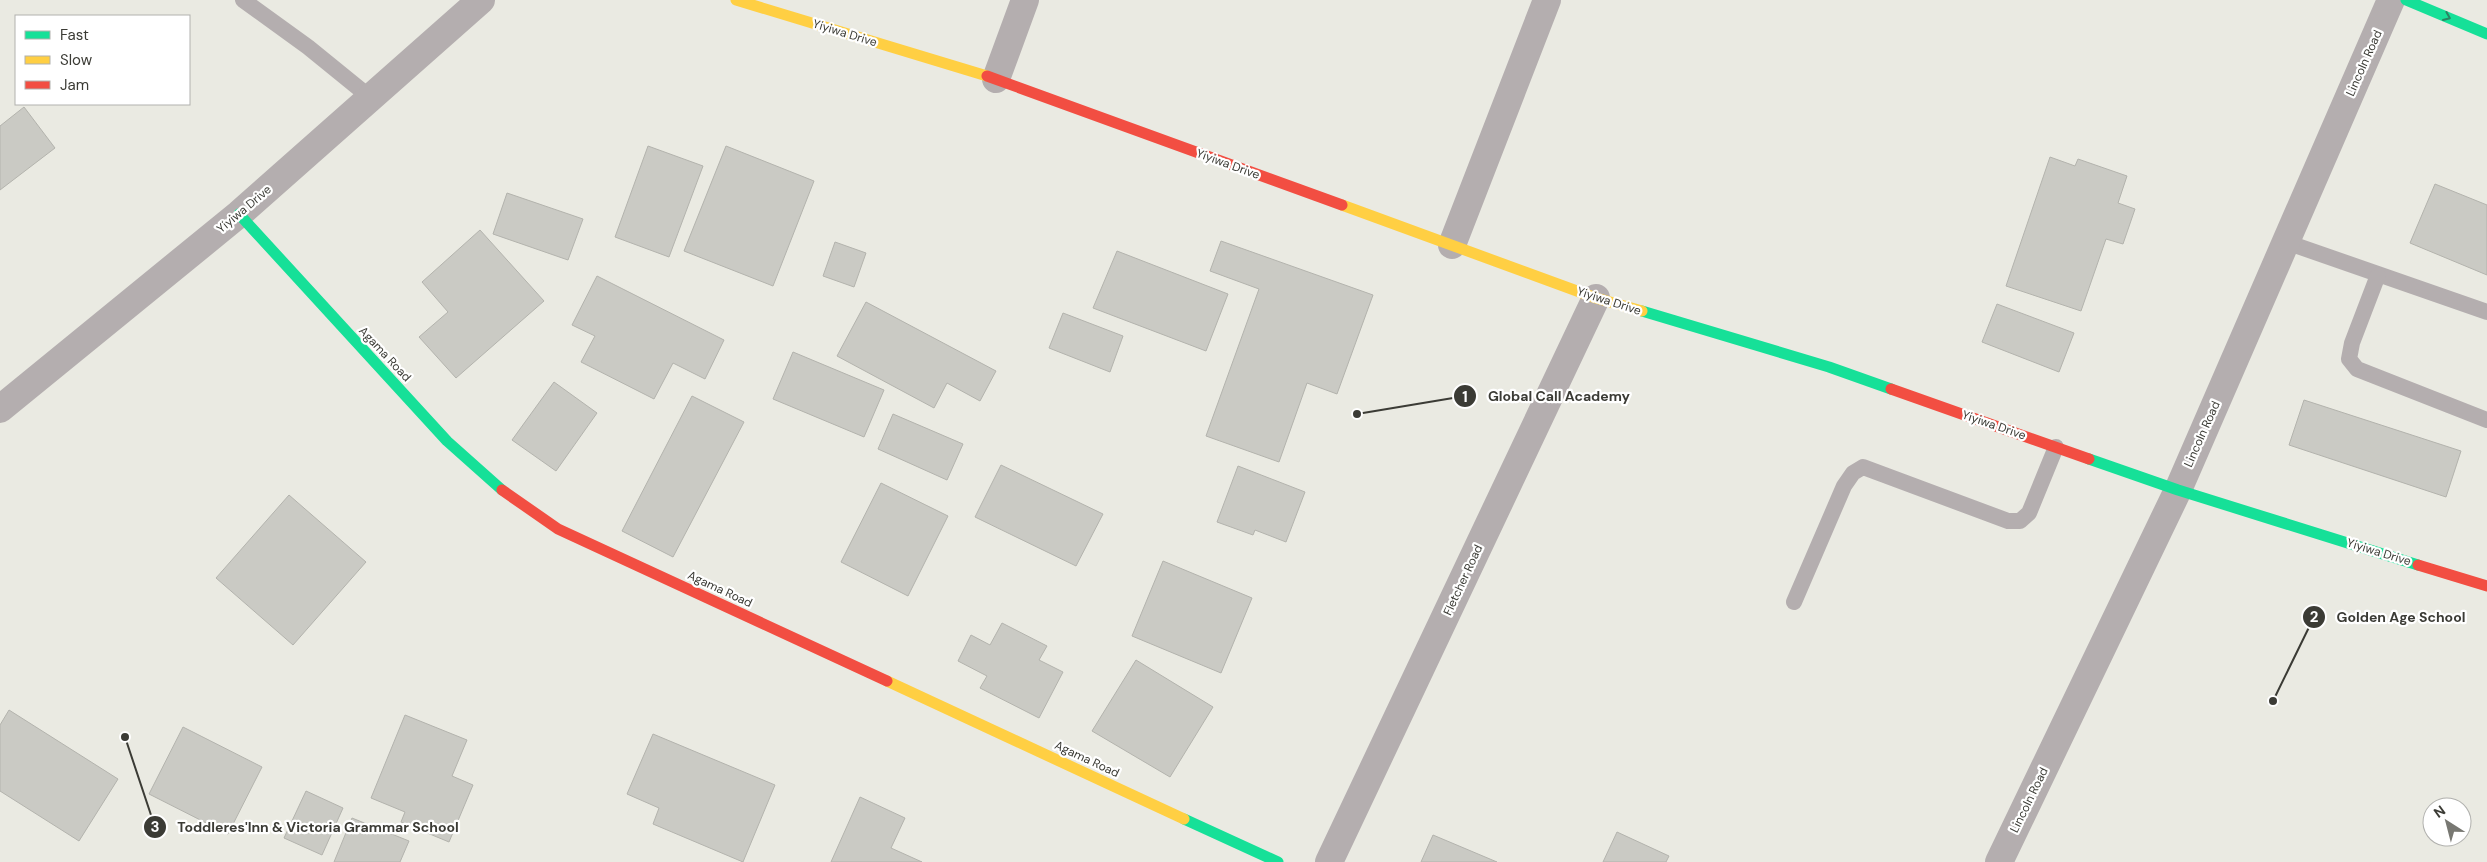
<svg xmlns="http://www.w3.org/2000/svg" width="2487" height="862" font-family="'DM Sans',sans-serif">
	<rect width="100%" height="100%" fill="#eaeae2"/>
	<g fill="#cacac4" stroke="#b3b3ad">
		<path d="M24 107 55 148 0 190V126Z"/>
		<path d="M648 146 703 166 669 257 615 237Z"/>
		<path d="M726 146 814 181 773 286 684 251Z"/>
		<path d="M2050 157 2075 166 2078 159 2127 176 2118 203 2135 209 2123 244 2106 239 2081 311 2006 286Z"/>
		<path d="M2435 184 2487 205V275L2410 243Z"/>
		<path d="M507 193 583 219 568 260 493 234Z"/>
		<path d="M480 230 544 301 456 378 419 337 448 312 422 282Z"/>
		<path d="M1221 241 1373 295 1337 394 1307 383 1279 462 1206 436 1259 289 1210 271Z"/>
		<path d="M835 242 866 253 854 287 823 276Z"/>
		<path d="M1117 251 1228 294 1206 351 1093 308Z"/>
		<path d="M597 276 724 340 705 379 673 363 654 399 581 362 595 336 572 325Z"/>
		<path d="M866 302 996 371 980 401 947 383 934 408 837 356Z"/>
		<path d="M1997 304 2074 333 2059 372 1982 342Z"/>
		<path d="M1063 313 1123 336 1110 372 1049 348Z"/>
		<path d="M793 352 884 390 864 437 773 399Z"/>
		<path d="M554 382 597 413 556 471 512 440Z"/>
		<path d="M692 396 744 422 673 557 622 531Z"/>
		<path d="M2304 400 2461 451 2446 497 2289 445Z"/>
		<path d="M893 414 963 444 947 480 878 449Z"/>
		<path d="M1001 465 1103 514 1076 566 975 517Z"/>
		<path d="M1238 466 1305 492 1286 542 1255 530 1253 535 1217 522Z"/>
		<path d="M881 483 948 516 908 596 841 562Z"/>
		<path d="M289 495 366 562 293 645 216 578Z"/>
		<path d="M1163 561 1252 598 1221 673 1132 636Z"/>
		<path d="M1002 623 1047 646 1039 660 1063 672 1039 718 980 688 987 676 958 661 971 635 990 645Z"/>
		<path d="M1136 660 1213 707 1170 777 1092 731Z"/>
		<path d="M9 710 118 779 79 841 0 791V725Z"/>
		<path d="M405 715 467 740 452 776 473 785 449 842 401 822 405 812 371 798Z"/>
		<path d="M183 727 262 767 228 834 149 794Z"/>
		<path d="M653 734 775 785 743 862 653 824 659 808 627 794Z"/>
		<path d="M306 791 343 808 322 855 284 838Z"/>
		<path d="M860 797 905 818 891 848 922 862H831Z"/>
		<path d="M352 818 409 841 400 862H334Z"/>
		<path d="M1617 832 1669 856 1666 862H1603Z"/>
		<path d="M1433 835 1497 862H1421Z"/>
	</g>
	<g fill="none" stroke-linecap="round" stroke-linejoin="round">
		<g stroke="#b4aeaf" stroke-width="16">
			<path d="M243 0 308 47 372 99"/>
			<path d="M2286 242 2487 312"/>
			<path d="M2378 275 2352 343 2349 359 2357 369 2487 420"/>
			<path d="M1794 602 1844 486 1853 473 1863 467 2008 521H2020L2029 513 2056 447"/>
		</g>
		<g stroke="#b4aeaf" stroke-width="28">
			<path d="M996 79 1025 0"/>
			<path d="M1452 245 1547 0"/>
			<path d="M0 409 239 214 481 0"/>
			<path d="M1329 862 1596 298"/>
			<path d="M1999 862 2178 490 2391 0"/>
		</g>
		<g stroke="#16e098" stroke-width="11">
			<path d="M2406 0 2487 34"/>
			<path d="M239 214 447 441 502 490"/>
			<path d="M1642 311 1829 367 1891 389"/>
			<path d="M2089 459 2178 490 2418 565"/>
			<path d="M1184 819 1278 862"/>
		</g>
		<g stroke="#ffcf43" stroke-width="11">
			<path d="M736 0 987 76"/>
			<path d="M1342 205 1596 298 1642 311"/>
			<path d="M887 681 1184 819"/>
		</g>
		<g stroke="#f24e42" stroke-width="11">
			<path d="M987 76 1342 205"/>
			<path d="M1891 389 2089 459"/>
			<path d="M502 490 558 529 887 681"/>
			<path d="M2418 565 2487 586"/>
		</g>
	</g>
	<defs><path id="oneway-chevron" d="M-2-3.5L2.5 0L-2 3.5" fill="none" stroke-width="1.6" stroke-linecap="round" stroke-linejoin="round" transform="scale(1.25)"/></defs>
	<use stroke="#2a8562" href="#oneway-chevron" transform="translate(2447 17) rotate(23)"/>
	<g text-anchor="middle" stroke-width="4.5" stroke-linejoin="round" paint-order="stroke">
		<g font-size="12" fill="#3b3b35" stroke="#fff">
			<text transform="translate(845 33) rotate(17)" y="4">Yiyiwa Drive</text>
			<text transform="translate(2364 63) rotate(-66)" y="4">Lincoln Road</text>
			<text transform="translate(1228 164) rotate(20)" y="4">Yiyiwa Drive</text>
			<text transform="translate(244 209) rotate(-40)" y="4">Yiyiwa Drive</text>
			<text transform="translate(1609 301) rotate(18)" y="4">Yiyiwa Drive</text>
			<text transform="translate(385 354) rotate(47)" y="4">Agama Road</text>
			<text transform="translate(1994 425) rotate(19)" y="4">Yiyiwa Drive</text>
			<text transform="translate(2202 434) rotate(-66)" y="4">Lincoln Road</text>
			<text transform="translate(2379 552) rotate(17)" y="4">Yiyiwa Drive</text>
			<text transform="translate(1463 580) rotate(-65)" y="4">Fletcher Road</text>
			<text transform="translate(720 589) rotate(25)" y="4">Agama Road</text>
			<text transform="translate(1087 759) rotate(25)" y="4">Agama Road</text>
			<text transform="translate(2029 800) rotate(-64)" y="4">Lincoln Road</text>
		</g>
	</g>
	<path fill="none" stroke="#3b3b35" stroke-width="2" d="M1357 414L1465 396M2273 701L2314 617M125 737L155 827"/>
	<g fill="#3b3b35" stroke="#fff" stroke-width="2">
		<circle cx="1357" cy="414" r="5"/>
		<circle cx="2273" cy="701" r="5"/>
		<circle cx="125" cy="737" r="5"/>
		<circle cx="1465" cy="396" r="12"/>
		<circle cx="2314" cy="617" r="12"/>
		<circle cx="155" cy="827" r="12"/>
	</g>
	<g font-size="15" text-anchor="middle" font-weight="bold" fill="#fff">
		<text x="1465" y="402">1</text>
		<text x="2314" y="622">2</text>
		<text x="155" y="832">3</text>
	</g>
	<g font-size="14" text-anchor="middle" font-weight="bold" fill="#3b3b35" stroke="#fff" stroke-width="4.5" stroke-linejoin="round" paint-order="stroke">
		<text x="1559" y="401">Global Call Academy</text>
		<text x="2401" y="622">Golden Age School</text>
		<text x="318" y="832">Toddleres'Inn &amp; Victoria Grammar School</text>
	</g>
	<rect x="15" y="15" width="175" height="90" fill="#ffffff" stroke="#b1b1ae"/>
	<rect x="25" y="31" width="25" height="8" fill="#16e098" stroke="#b1b1ae"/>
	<text x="60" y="40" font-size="15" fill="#3b3b35">Fast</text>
	<rect x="25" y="56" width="25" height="8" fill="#ffcf43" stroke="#b1b1ae"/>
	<text x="60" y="65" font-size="15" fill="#3b3b35">Slow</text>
	<rect x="25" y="81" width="25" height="8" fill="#f24e42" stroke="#b1b1ae"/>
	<text x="60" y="90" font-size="15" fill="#3b3b35">Jam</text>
	<g transform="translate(2447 822) rotate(324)"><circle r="24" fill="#ffffff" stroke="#b1b1ae"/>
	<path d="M0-4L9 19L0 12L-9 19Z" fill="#787872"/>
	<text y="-8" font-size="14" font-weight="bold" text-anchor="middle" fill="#3b3b35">N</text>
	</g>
</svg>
